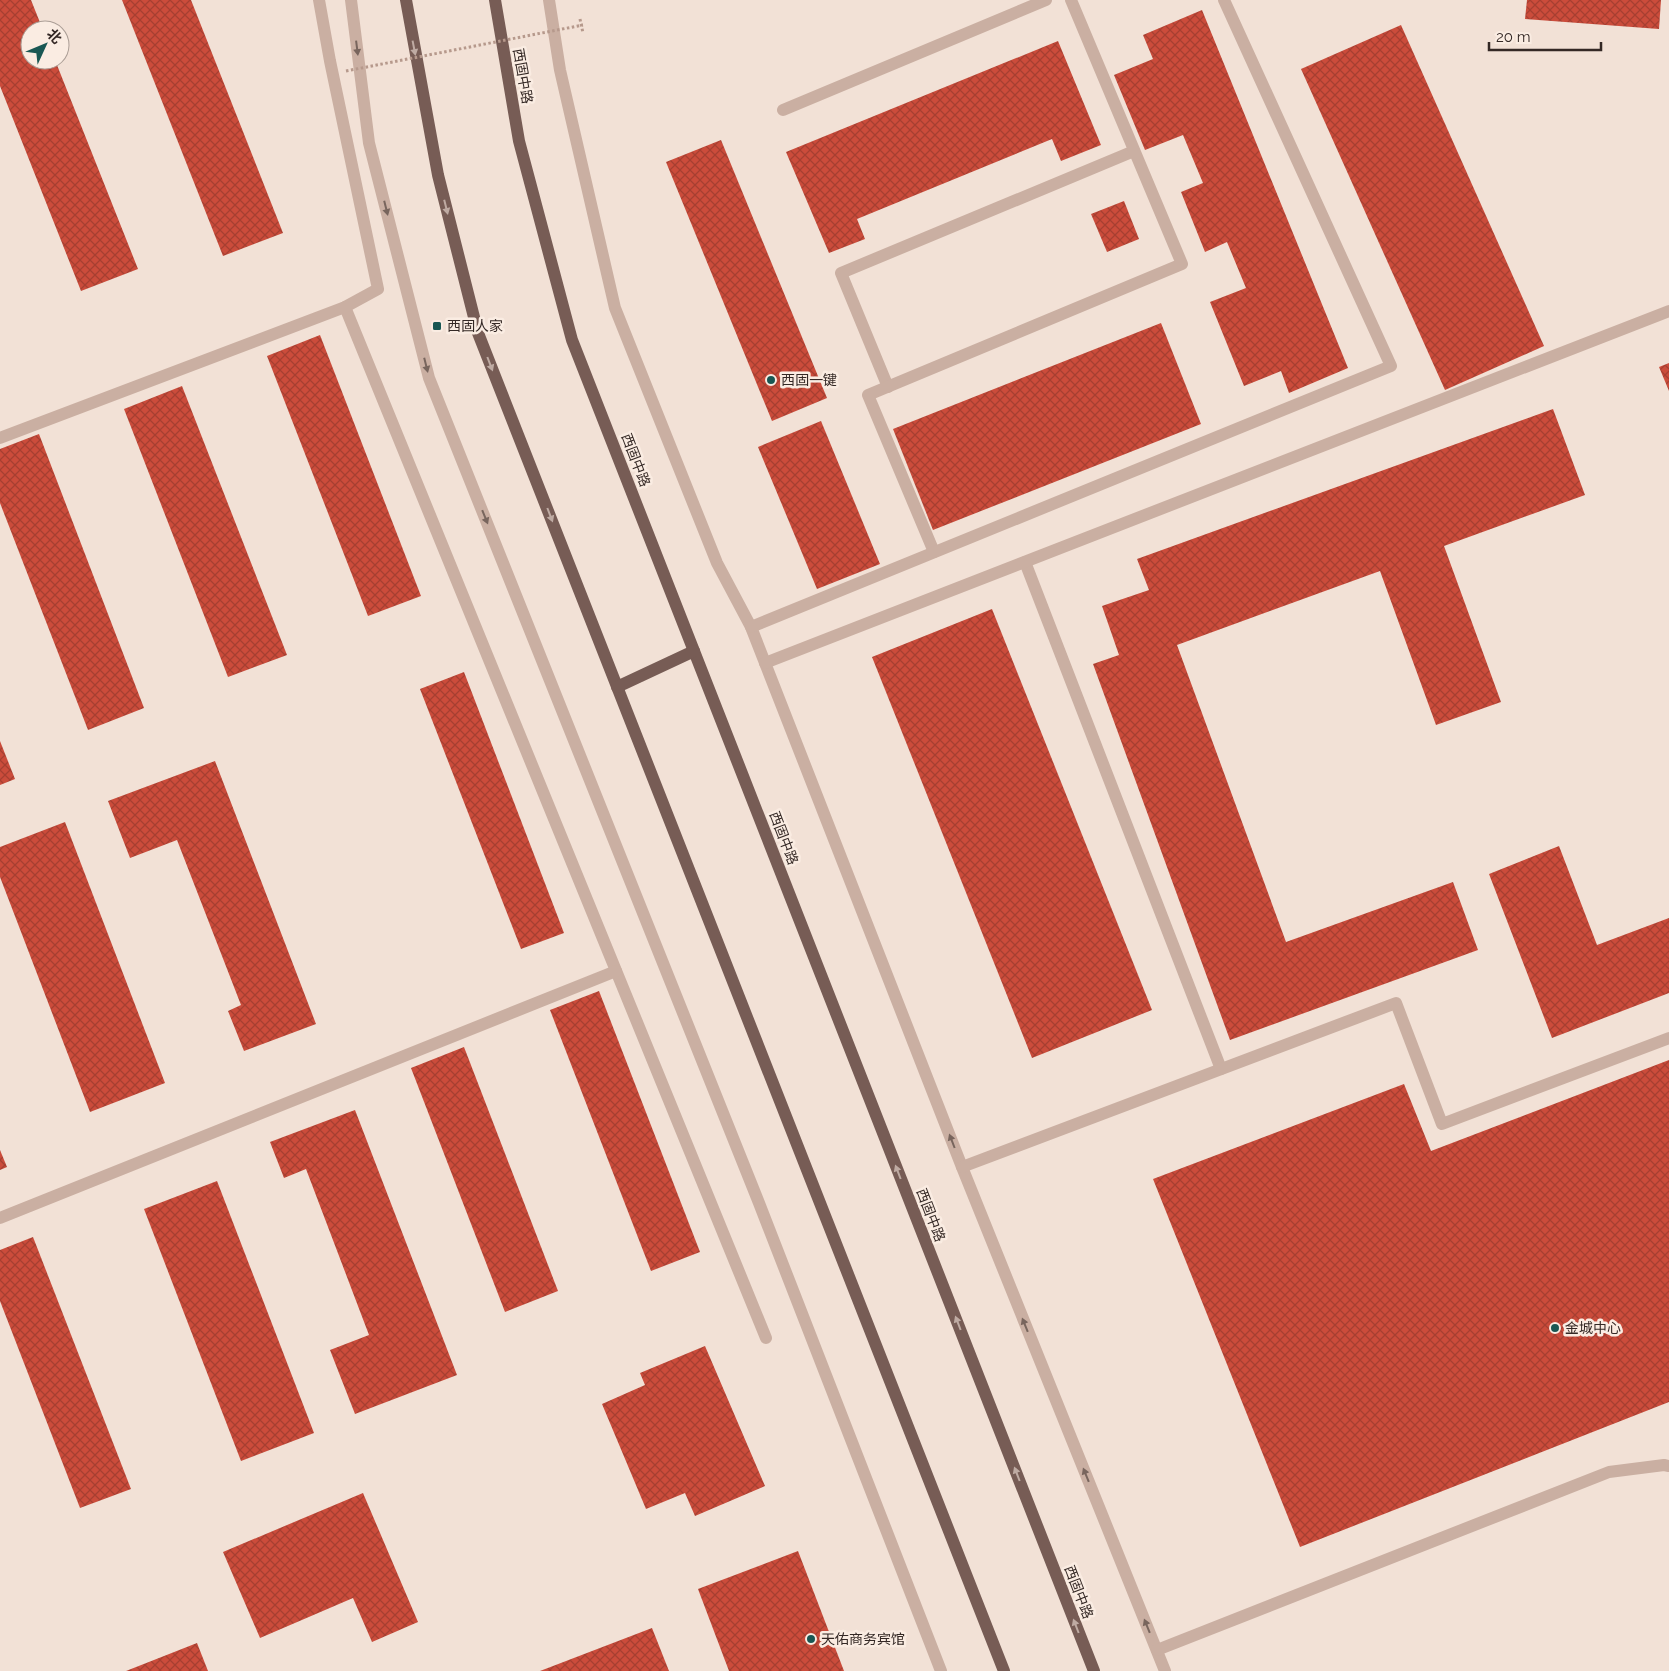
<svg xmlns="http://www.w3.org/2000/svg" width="1669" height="1671" font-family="Raleway,'Noto Sans SC',sans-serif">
	<defs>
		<pattern id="building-cross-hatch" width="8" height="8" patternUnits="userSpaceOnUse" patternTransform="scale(1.25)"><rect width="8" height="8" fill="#cb4c3b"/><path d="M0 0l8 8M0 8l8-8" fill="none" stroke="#a63f31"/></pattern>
	</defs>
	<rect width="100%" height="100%" fill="#f2e1d6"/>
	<g fill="url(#building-cross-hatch)">
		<path d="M0 0H31L43 30H30V60H55L138 269 81 291 0 86Z"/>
		<path d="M122 0H191L283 233 223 256Z"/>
		<path d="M1527 0H1661L1659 29 1525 19Z"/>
		<path d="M1202 10 1348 368 1289 393 1281 371 1244 386 1210 302 1246 288 1227 242 1205 252 1181 192 1203 183 1183 135 1145 150 1114 75 1153 59 1143 35Z"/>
		<path d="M1401 25 1544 346 1445 390 1301 69Z"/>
		<path d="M1058 41 1101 145 1061 161 1052 139 857 219 865 239 829 253 786 152Z"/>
		<path d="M721 140 827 398 772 421 666 162Z"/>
		<path d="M1124 201 1139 239 1107 252 1091 214Z"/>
		<path d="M1161 323 1201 424 933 530 893 429Z"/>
		<path d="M320 335 421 596 368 616 267 356Z"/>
		<path d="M1669 363V391L1659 367Z"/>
		<path d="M182 386 287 655 228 677 124 409Z"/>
		<path d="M1553 409 1585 495 1444 546 1501 702 1436 725 1380 571 1177 645 1286 942 1453 882 1478 950 1230 1040 1093 664 1119 655 1102 606 1149 590 1137 559Z"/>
		<path d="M821 421 880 564 817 589 758 447Z"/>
		<path d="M39 434 144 708 88 730 0 503V449Z"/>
		<path d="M992 609 1152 1010 1032 1058 872 657Z"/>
		<path d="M464 672 564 933 521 949 420 689Z"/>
		<path d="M0 741 15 779 0 785Z"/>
		<path d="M215 761 316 1024 244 1051 228 1011 241 1005 177 840 130 858 108 801Z"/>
		<path d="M65 822 165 1083 90 1112 0 877V847Z"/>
		<path d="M1559 846 1597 945 1669 918V993L1552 1038 1489 874Z"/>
		<path d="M599 991 700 1252 651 1271 550 1010Z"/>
		<path d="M464 1047 558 1291 505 1312 411 1068Z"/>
		<path d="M1669 1060V1402L1300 1547 1153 1179 1404 1084 1431 1151Z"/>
		<path d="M355 1110 457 1375 355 1414 330 1350 369 1335 306 1169 284 1178 270 1142Z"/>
		<path d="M0 1150 7 1167 0 1170Z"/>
		<path d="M217 1181 314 1433 241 1461 144 1209Z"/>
		<path d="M33 1237 131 1489 80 1508 0 1301V1250Z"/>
		<path d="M705 1346 765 1486 695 1516 685 1493 646 1509 602 1404 645 1385 640 1373Z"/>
		<path d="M363 1493 418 1622 372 1642 353 1598 260 1638 223 1552Z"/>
		<path d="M798 1551 844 1671H729L698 1589Z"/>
		<path d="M652 1628 669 1671H540Z"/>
		<path d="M197 1643 208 1671H126Z"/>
	</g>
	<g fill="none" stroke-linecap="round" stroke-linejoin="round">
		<path stroke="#b6998c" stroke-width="3" stroke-dasharray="2.5 2.5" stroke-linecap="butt" d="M580 19 583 33"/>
		<g stroke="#caafa2" stroke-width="12">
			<path d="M351 0 369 143 429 378 759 1203 941 1671"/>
			<path d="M549 0 560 70 615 308 717 563 751 627 962 1167 1165 1671"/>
			<path d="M783 110 1046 0"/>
			<path d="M345 307 766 1338"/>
			<path d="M888 387 841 273 1134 151"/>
			<path d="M0 438 345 307 378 289 330 61 319 0"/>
			<path d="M934 552 868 395 1182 264 1071 0"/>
			<path d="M1025 562 1221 1069"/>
			<path d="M751 627 1391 366 1224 0"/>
			<path d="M765 663 1669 311"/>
			<path d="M962 1167 1396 1003 1442 1124 1669 1038"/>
			<path d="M0 1218 616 971"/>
			<path d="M1157 1650 1609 1472 1664 1465 1669 1466"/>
		</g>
		<g stroke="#775c55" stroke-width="12">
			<path d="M406 0 438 175 478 333 1004 1671"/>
			<path d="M495 0 519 141 572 340 1094 1671"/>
			<path d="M617 687 694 651"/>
		</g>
		<path stroke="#b6998c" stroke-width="3" stroke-dasharray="2.5 2.5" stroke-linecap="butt" d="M346 71 583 25"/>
	</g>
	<defs><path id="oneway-solid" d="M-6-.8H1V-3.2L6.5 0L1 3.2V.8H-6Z" transform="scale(1.25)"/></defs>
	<g fill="#78655d">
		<use href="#oneway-solid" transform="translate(357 48) rotate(83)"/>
		<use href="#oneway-solid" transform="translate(386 208) rotate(76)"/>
		<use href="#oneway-solid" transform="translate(426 365) rotate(76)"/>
		<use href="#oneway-solid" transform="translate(485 517) rotate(68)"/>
		<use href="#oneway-solid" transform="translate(952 1141) rotate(-111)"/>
		<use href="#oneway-solid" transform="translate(1025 1325) rotate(-112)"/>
		<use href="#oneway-solid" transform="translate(1086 1475) rotate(-112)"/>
		<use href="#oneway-solid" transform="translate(1147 1626) rotate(-112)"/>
	</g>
	<g fill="#bfaba3">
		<use href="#oneway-solid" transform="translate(414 48) rotate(79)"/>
		<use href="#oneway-solid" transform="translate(446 207) rotate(76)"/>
		<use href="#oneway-solid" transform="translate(490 364) rotate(69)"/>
		<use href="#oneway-solid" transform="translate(550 515) rotate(69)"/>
		<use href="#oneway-solid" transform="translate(898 1172) rotate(-111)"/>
		<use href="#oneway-solid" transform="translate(958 1323) rotate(-111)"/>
		<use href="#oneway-solid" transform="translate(1017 1474) rotate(-111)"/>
		<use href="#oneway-solid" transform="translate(1076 1626) rotate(-111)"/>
	</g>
	<g fill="#195753" stroke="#faece2" stroke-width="2">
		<rect x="432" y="321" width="10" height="10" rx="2.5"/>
		<circle cx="771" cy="380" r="5"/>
		<circle cx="1555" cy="1328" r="5"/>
		<circle cx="811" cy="1639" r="5"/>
	</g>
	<g text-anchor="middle" stroke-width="5" stroke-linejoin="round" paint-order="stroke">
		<g font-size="14" fill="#342825" stroke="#faece2">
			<text transform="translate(523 76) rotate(80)" y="5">西固中路</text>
			<text transform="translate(636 460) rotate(69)" y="5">西固中路</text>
			<text transform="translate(784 838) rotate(69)" y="5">西固中路</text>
			<text transform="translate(931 1215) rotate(69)" y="5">西固中路</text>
			<text transform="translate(1079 1592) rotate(69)" y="5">西固中路</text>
		</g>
		<g font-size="14" fill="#342825" stroke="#faece2" text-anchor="start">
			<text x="447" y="331">西固人家</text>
			<text x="781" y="385">西固一键</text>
			<text x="1565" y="1333">金城中心</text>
			<text x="821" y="1644">天佑商务宾馆</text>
		</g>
	</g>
	<g transform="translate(45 45) rotate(46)"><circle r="24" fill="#faece2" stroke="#ab9e96"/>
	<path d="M0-4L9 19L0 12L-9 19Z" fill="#195753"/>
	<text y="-8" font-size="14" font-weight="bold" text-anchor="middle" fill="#342825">北</text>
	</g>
	<path d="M1489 42v8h112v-8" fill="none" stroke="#342825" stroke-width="2.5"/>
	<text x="1496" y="42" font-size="15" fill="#342825" stroke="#faece2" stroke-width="4" paint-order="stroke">20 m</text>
</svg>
